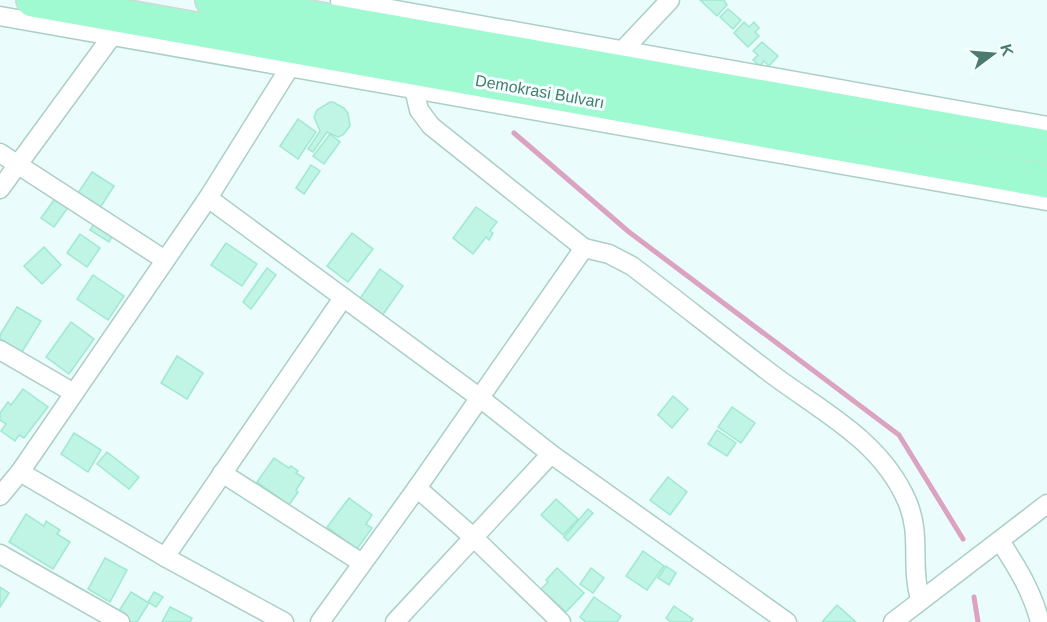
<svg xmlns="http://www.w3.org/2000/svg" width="1047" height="622" font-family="Helvetica,sans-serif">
	<rect width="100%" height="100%" fill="#eafdfc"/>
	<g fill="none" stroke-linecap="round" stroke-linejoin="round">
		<g stroke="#dba2c2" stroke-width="5">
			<path d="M514 133 629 232 899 435 963 539"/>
			<path d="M974 597 978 622"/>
		</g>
	</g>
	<g fill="#c0f4e4" stroke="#a0e8d1" stroke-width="1.5">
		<path d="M700 0H724L727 5 717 16Z"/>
		<path d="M728 9 741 20 733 29 720 17Z"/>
		<path d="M744 22 749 27 754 22 759 28 755 32 759 36 748 47 734 33Z"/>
		<path d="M762 42 778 56 769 66 764 61 760 66 753 60 758 55 753 51Z"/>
		<path d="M330 102H333L344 108 348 113 350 126 343 135 338 137 327 132 313 152 308 149 320 131 314 117 317 110Z"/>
		<path d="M298 119 316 132 298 159 280 146Z"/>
		<path d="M330 134 340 142 324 164 313 156Z"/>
		<path d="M311 165 320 171 304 194 296 188Z"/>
		<path d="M92 172 114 186 100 208 78 193Z"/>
		<path d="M59 193 72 202 54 227 41 218Z"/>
		<path d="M476 207 497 222 490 231 493 233 489 240 486 237 473 254 453 238Z"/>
		<path d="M96 221 114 233 109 242 90 230Z"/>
		<path d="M352 233 373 249 348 282 327 266Z"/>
		<path d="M80 234 100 248 87 267 67 253Z"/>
		<path d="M226 243 257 264 242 286 211 265Z"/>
		<path d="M44 247 61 265 42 284 24 266Z"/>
		<path d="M267 268 276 275 251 309 243 302Z"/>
		<path d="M380 269 403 286 382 316 359 300Z"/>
		<path d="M93 275 124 296 108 320 77 299Z"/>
		<path d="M17 307 41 321 22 352 0 339V335Z"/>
		<path d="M71 322 94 339 69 374 46 357Z"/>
		<path d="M177 356 203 373 187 399 161 383Z"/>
		<path d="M23 389 48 407 24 438 19 435 15 441 1 431 6 424 0 420V413L8 402 11 405Z"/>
		<path d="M673 396 688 409 672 428 658 415Z"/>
		<path d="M732 407 755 423 741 443 718 427Z"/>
		<path d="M717 430 736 443 727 456 708 444Z"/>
		<path d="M74 433 101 450 88 472 61 454Z"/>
		<path d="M107 452 139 477 129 489 97 464Z"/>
		<path d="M274 458 289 468 291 466 298 471 296 473 304 478 296 490 298 492 289 505 257 482Z"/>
		<path d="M668 477 687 492 670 515 650 500Z"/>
		<path d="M349 498 372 515 366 524 372 528 357 549 327 527Z"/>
		<path d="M556 499 578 519 563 535 541 515Z"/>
		<path d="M588 509 593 513 568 541 564 537Z"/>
		<path d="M26 514 44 526 46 521 60 530 57 534 70 542 53 569 9 542Z"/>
		<path d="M643 551 664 566 647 590 626 576Z"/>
		<path d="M105 558 127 570 110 602 88 589Z"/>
		<path d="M666 566 676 573 669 585 658 578Z"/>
		<path d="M557 568 584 593 566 612 541 589 548 582 546 580Z"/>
		<path d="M591 568 604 578 593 593 580 584Z"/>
		<path d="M0 587 9 593 0 607Z"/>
		<path d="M131 592 149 603 137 622H130L117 614Z"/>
		<path d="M154 592 163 597 156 607 148 602Z"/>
		<path d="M594 597 621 616 617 622H586L580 617Z"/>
		<path d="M837 605 856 622H822Z"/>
		<path d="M674 606 693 619 691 622H671L666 618Z"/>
		<path d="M170 607 192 618 190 622H162Z"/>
	</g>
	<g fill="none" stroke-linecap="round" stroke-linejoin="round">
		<defs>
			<g id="street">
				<path d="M340 0 1047 126"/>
				<path d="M0 16 1047 201"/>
				<path d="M623 50 670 0"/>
				<path d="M414 89 419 110 431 126 584 248 609 254 632 266C678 301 723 337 769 372 820 411 880 439 907 501 922 536 910 564 920 599"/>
				<path d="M0 153 165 260"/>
				<path d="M0 189 112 36"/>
				<path d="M208 198 480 398 551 454 787 622"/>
				<path d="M0 350 74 393"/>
				<path d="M20 472 165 557 284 622"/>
				<path d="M222 473 362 563"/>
				<path d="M417 488 473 537 561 622"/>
				<path d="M0 496 20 472 208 198 290 67"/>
				<path d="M1000 541C1017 567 1032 591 1040 622"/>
				<path d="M0 554 120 622"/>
				<path d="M165 557 343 298"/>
				<path d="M320 622 417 488 584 248"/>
				<path d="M395 622 551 454"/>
				<path d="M893 622 1047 504"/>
			</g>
			<g id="highway">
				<path d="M33 0 1047 181"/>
				<path d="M212 0 1047 147"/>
			</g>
		</defs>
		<use href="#street" stroke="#abcfc5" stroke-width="21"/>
		<use href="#highway" stroke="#cddad5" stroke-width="36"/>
		<use href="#street" stroke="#fff" stroke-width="18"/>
		<use href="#highway" stroke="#9ffad2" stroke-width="33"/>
	</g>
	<g text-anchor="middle" stroke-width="6" stroke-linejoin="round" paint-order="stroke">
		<g font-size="16" fill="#4b7b6a" stroke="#f2fffe">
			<text transform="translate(540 91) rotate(10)" y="6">Demokrasi Bulvarı</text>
		</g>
	</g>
	<g transform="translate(993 54) rotate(74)" stroke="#f2fffe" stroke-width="4.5" paint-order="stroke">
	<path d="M0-4.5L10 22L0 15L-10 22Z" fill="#4b7b6a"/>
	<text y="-9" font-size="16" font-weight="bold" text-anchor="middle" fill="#4b7b6a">K</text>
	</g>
</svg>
